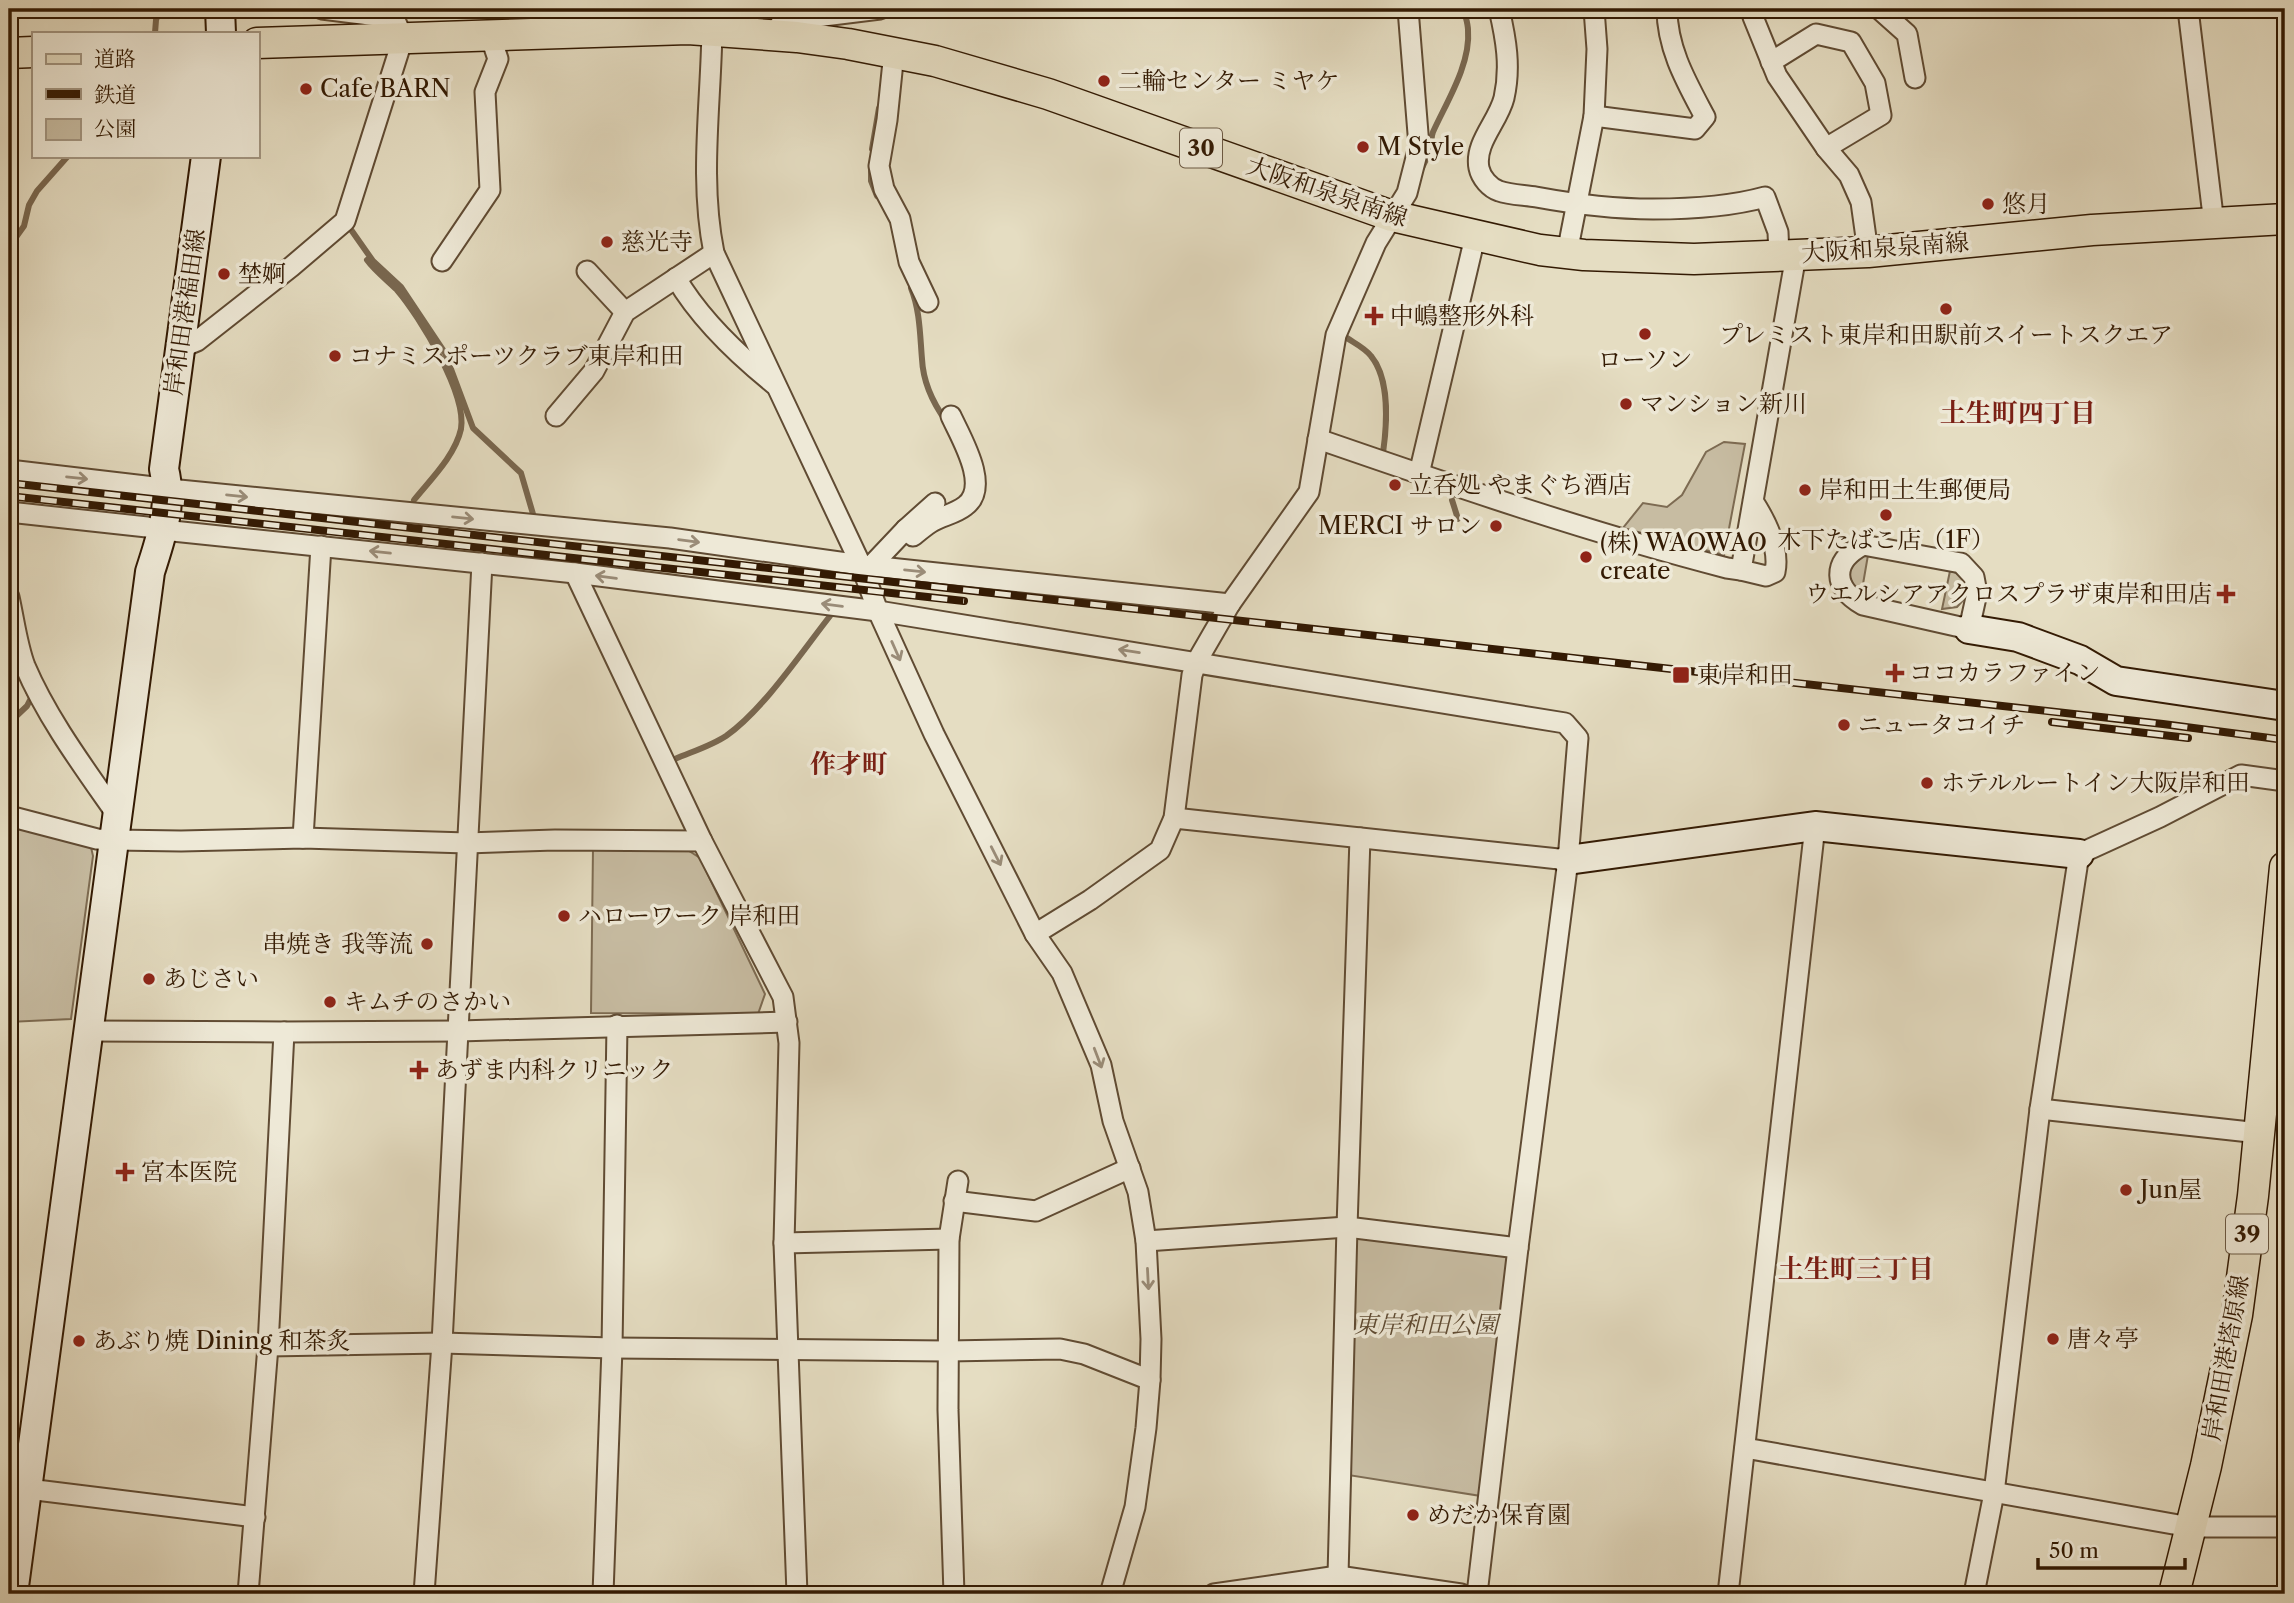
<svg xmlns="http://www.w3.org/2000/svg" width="2294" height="1603" font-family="'Libre Caslon Text','Noto Serif JP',serif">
	<rect width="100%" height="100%" fill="#e5ddc2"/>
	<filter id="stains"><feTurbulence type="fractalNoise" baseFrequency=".00286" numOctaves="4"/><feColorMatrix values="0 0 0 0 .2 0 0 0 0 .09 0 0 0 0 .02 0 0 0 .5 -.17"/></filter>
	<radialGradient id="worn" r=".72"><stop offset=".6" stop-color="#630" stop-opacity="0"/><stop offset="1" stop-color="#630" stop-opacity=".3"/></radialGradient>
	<g fill="#c7bca2" stroke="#7d6b52" stroke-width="2">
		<path d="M1724 442 1745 444 1724 555 1623 528 1643 503 1667 507 1682 495 1706 452Z"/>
		<path d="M1868 555 1862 590 1854 586 1848 574C1851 562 1855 557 1868 555Z"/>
		<path d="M1950 571C1962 573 1969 584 1967 596L1957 607 1942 609Z"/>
		<path d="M9 825 91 847 93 856 71 1019 9 1022Z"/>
		<path d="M593 848 686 849 700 858 765 994 758 1014 591 1013Z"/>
		<path d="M1355 1232 1509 1254 1481 1496 1348 1475Z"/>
	</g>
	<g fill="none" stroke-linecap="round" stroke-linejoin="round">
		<g stroke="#79674f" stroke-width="6">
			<path d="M155 33 156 20 160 9"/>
			<path d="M872 149 879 108"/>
			<path d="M871 167V181L877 196"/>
			<path d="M1422 168C1425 161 1429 155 1430 148 1432 142 1431 137 1433 132 1446 103 1471 64 1468 30 1468 23 1465 16 1464 9"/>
			<path d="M347 224 373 261 401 287 445 353 473 428 521 473 533 514"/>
			<path d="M9 247 24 226 29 205 37 191 68 156"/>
			<path d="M367 260C375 271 387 280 397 290 420 317 467 394 461 429 455 456 430 480 414 500"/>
			<path d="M911 288C920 310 920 336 922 359 923 381 933 403 946 421"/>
			<path d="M1346 332 1344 336C1352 342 1364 347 1371 356 1390 379 1387 425 1383 453"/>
			<path d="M1452 500 1458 519"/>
			<path d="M9 723 27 706 31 698 28 692"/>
			<path d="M675 759C691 752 711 746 726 736 763 710 801 653 830 616"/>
		</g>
		<defs>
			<g id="street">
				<path d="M322 9 394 18"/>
				<path d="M1499 9C1506 39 1511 67 1504 98 1498 122 1474 143 1479 168 1481 178 1490 188 1499 191 1510 195 1524 195 1536 197 1574 204 1614 209 1653 209 1690 209 1729 207 1765 197L1778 232 1779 256"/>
				<path d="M1879 9 1907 34 1915 78"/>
				<path d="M2188 9 2214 224"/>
				<path d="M1753 17 1777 76 1826 148 1849 175 1861 202 1868 252"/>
				<path d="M712 29C711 104 699 179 714 253L861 565 878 611 934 734 1035 934 1062 973 1101 1065 1113 1121 1138 1192 1146 1241 1151 1339 1150 1380 1146 1428 1135 1507 1110 1594"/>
				<path d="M773 34 783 21 880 9"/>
				<path d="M894 52 887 120 879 166 884 189 900 219 909 262 928 302"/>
				<path d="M1771 62 1816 34 1851 42 1875 83 1881 115 1826 148"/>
				<path d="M1594 116 1695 129 1705 117C1687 83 1667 49 1667 9"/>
				<path d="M1567 253 1594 116 1597 49 1594 9"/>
				<path d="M442 261 490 190 485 92 498 59 490 35"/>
				<path d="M587 271 625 312"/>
				<path d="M676 278C700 319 738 355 774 384"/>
				<path d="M180 348 197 341 291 267 345 221 403 38 390 9"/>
				<path d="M556 416 594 371 625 312 714 253"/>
				<path d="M1318 439C1454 486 1588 532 1727 568L1741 570"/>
				<path d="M9 470 154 487"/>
				<path d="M1419 474 1475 237"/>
				<path d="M169 489 670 538 861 565 1230 604"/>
				<path d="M1753 501C1766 521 1780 548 1775 572L1766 576 1741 570 1796 255"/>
				<path d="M9 512 147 527"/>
				<path d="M906 529 913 536C918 532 924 527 930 523 941 516 955 514 965 506 991 487 961 438 951 416"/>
				<path d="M163 530 575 573 878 611 1565 723 1578 738 1568 860 1518 1248 1477 1594"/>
				<path d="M1863 545 1961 563 1974 577 1977 593 1969 629 1863 605C1833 588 1831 562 1863 545Z"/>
				<path d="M871 566 906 529 935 503"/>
				<path d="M575 573 702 841 783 997 789 1043 784 1243 797 1594"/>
				<path d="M9 597C14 619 17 645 25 666 47 718 85 769 117 815"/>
				<path d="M9 816 97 839 114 840 181 841 303 838 467 843 555 840 702 841"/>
				<path d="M1174 818 1568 860"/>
				<path d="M303 838 321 546"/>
				<path d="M1035 934 1090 900 1160 850 1174 818 1192 675 1197 661 1230 604 1309 492 1336 335 1376 243 1407 193 1419 146 1408 9"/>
				<path d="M88 1031 284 1032 459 1031 787 1022"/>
				<path d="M2040 1109 2259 1133"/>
				<path d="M954 1201 1036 1211 1130 1168"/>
				<path d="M1146 1241 1347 1227 1518 1248"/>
				<path d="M784 1243 949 1239"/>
				<path d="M268 1346 442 1343 612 1348 948 1351 1060 1349 1084 1354 1150 1380"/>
				<path d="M1745 1448 2190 1527H2285"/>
				<path d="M9 1482 28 1489 255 1517"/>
				<path d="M1338 1576 1347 1227 1360 838"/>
				<path d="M248 1594 268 1346 284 1032"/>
				<path d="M424 1594 442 1343 482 563"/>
				<path d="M603 1594 612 1348 617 1025"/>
				<path d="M954 1594 948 1410 949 1239 958 1181"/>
				<path d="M1214 1594 1338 1576 1461 1594"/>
				<path d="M1728 1594 1815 826"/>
				<path d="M1974 1594 1994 1493 2040 1109 2079 854 2160 817 2241 775 2285 781"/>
			</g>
			<g id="secondary">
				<path d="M220 9 221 33"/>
				<path d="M1969 629 2018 637 2080 660 2116 681 2285 706"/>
				<path d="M1568 860 1815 826 2079 854"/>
				<path d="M13 1594 150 572C161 537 173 505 164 469L206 156"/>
			</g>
			<g id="primary">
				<path d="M257 43 688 29 797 37 848 44 935 61 1048 94 1392 216 1540 250 1584 255 1694 259 1796 255 1868 252 2092 230 2285 219"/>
				<path d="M9 53 33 52"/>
				<path d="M2174 1594 2206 1466 2237 1315 2253 1196 2285 867"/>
			</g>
		</defs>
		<use href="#street" stroke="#604b33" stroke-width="23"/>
		<use href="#secondary" stroke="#331a03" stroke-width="32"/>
		<use href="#primary" stroke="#331a03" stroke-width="33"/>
		<use href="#street" stroke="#eee9d7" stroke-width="19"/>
		<use href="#secondary" stroke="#eee9d7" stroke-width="28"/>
		<use href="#primary" stroke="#e5ddc2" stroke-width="30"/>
		<defs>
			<g id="rail">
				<path d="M9 483 2163 724 2285 740"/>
				<path d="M9 496 964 601"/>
				<path d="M2052 722 2188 738"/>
			</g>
		</defs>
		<use href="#rail" stroke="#331a03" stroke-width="8"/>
		<use href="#rail" stroke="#eee9d7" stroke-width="5" stroke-dasharray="16" stroke-linecap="butt"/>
	</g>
	<defs><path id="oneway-shaft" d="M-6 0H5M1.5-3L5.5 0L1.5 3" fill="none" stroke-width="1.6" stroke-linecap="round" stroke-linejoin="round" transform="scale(1.75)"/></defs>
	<g stroke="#9a8c78">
		<use href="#oneway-shaft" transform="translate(77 478) rotate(6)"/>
		<use href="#oneway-shaft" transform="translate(237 496) rotate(6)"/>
		<use href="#oneway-shaft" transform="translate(463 518) rotate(6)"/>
		<use href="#oneway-shaft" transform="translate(689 541) rotate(8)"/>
		<use href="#oneway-shaft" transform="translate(380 552) rotate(-174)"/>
		<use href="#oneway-shaft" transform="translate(915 571) rotate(6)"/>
		<use href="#oneway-shaft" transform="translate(606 577) rotate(-173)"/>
		<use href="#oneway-shaft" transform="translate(832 605) rotate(-173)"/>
		<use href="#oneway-shaft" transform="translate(896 651) rotate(66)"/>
		<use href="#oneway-shaft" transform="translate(1129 651) rotate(-171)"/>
		<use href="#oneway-shaft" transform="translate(996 856) rotate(63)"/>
		<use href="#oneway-shaft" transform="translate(1098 1058) rotate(69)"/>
		<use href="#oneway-shaft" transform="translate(1148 1279) rotate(87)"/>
	</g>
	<g fill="#8f2418" stroke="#eee9d7" stroke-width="2.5">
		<circle cx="1104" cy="81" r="7"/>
		<circle cx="306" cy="89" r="7"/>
		<circle cx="1363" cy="147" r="7"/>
		<circle cx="1988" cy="204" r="7"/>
		<circle cx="607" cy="242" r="7"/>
		<circle cx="224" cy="274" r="7"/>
		<circle cx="1946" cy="309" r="7"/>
		<path d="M1370.5 305.5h7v7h7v7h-7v7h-7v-7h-7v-7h7z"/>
		<circle cx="1645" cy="334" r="7"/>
		<circle cx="335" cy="356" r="7"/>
		<circle cx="1626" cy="404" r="7"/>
		<circle cx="1395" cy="485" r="7"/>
		<circle cx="1805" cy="490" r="7"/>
		<circle cx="1886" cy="515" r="7"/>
		<circle cx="1496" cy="526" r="7"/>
		<circle cx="1586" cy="557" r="7"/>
		<path d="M2222.5 583.5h7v7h7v7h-7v7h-7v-7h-7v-7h7z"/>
		<path d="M1891.5 662.5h7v7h7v7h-7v7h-7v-7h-7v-7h7z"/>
		<rect x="1672" y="666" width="18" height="18" rx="3.5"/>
		<circle cx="1844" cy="725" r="7"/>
		<circle cx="1927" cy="783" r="7"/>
		<circle cx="564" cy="916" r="7"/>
		<circle cx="427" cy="944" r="7"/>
		<circle cx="149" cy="979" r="7"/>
		<circle cx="330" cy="1002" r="7"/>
		<path d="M415.5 1059.5h7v7h7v7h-7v7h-7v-7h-7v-7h7z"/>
		<path d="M121.5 1161.5h7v7h7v7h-7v7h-7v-7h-7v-7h7z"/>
		<circle cx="2126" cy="1190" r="7"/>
		<circle cx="2053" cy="1339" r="7"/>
		<circle cx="79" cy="1341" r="7"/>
		<circle cx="1413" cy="1515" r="7"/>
	</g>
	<g text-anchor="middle" stroke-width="7" stroke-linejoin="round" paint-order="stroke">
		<g fill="#eee9d7" stroke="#6b5843" stroke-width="2">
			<rect x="1180" y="128.5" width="42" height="39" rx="5"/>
			<rect x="2226" y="1214.5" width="42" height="39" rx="5"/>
		</g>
		<g font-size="23" font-weight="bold" fill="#331a03">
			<text x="1201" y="156">30</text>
			<text x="2247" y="1242">39</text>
		</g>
		<g font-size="24" fill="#331a03" stroke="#eee9d7" text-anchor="start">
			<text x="1118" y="89">二輪センター ミヤケ</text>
			<text x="320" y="97">Cafe BARN</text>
			<text x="1377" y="155">M Style</text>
			<text x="2002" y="212">悠月</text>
			<text x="621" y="250">慈光寺</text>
			<text x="238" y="282">埜婀</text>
			<text x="1390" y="324">中嶋整形外科</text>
			<text x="1946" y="343" text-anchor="middle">プレミスト東岸和田駅前スイートスクエア</text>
			<text x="349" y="364">コナミスポーツクラブ東岸和田</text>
			<text x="1645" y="368" text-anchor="middle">ローソン</text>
			<text x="1640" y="412">マンション新川</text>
			<text x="1409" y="493">立呑処 やまぐち酒店</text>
			<text x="1819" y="498">岸和田土生郵便局</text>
			<text x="1482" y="534" text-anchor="end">MERCI サロン</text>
			<text x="1886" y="548" text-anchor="middle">木下たばこ店（1F）</text>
			<text x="1600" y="551">(株) WAOWAO<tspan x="1600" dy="28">create</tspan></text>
			<text x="2212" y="602" text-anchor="end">ウエルシアアクロスプラザ東岸和田店</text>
			<text x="1909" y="681">ココカラファイン</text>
			<text x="1697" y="683">東岸和田</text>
			<text x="1858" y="733">ニュータコイチ</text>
			<text x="1941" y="791">ホテルルートイン大阪岸和田</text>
			<text x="578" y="924">ハローワーク 岸和田</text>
			<text x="413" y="952" text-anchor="end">串焼き 我等流</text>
			<text x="163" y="987">あじさい</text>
			<text x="344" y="1010">キムチのさかい</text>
			<text x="435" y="1078">あずま内科クリニック</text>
			<text x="141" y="1180">宮本医院</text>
			<text x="2140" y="1198">Jun屋</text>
			<text x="2067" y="1347">唐々亭</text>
			<text x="93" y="1349">あぶり焼 Dining 和茶炙</text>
			<text x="1427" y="1523">めだか保育園</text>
		</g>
		<g font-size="24" fill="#331a03" stroke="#eee9d7">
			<text transform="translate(1327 192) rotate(19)" y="8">大阪和泉泉南線</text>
			<text transform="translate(1885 248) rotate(-4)" y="8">大阪和泉泉南線</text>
			<text transform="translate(185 312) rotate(-82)" y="8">岸和田港福田線</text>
			<text transform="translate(2226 1358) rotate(-80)" y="8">岸和田港塔原線</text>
		</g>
		<g font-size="24" font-style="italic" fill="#5f4b33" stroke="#eee9d7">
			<text x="1426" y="1333">東岸和田公園</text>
		</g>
		<g font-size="26" font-weight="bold" fill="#7a1f14" stroke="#eee9d7">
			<text x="2018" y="422">土生町四丁目</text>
			<text x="849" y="773">作才町</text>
			<text x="1856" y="1278">土生町三丁目</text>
		</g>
	</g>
	<rect width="2294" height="1603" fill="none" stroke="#e5ddc2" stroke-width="35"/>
	<rect x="10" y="10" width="2273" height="1582" fill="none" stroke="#331a03" stroke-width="3.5"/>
	<rect x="18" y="18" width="2259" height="1568" fill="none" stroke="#331a03" stroke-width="2"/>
	<rect x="32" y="32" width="228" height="126" fill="#eee9d7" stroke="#a39682" stroke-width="2"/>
	<rect x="46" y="54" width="35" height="10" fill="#e5ddc2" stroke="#a39682" stroke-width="2"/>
	<text x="94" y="66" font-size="21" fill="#331a03">道路</text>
	<rect x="46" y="89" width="35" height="10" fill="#331a03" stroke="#a39682" stroke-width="2"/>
	<text x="94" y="102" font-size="21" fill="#331a03">鉄道</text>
	<rect x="46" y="119" width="35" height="21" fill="#c7bca2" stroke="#a39682" stroke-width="2"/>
	<text x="94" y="136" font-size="21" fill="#331a03">公園</text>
	<path d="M2038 1558v10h147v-10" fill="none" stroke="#331a03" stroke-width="3.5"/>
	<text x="2049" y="1558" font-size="21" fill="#331a03" stroke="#eee9d7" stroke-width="5" paint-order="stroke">50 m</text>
	<rect width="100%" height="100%" filter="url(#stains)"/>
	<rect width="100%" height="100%" fill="url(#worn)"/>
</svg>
